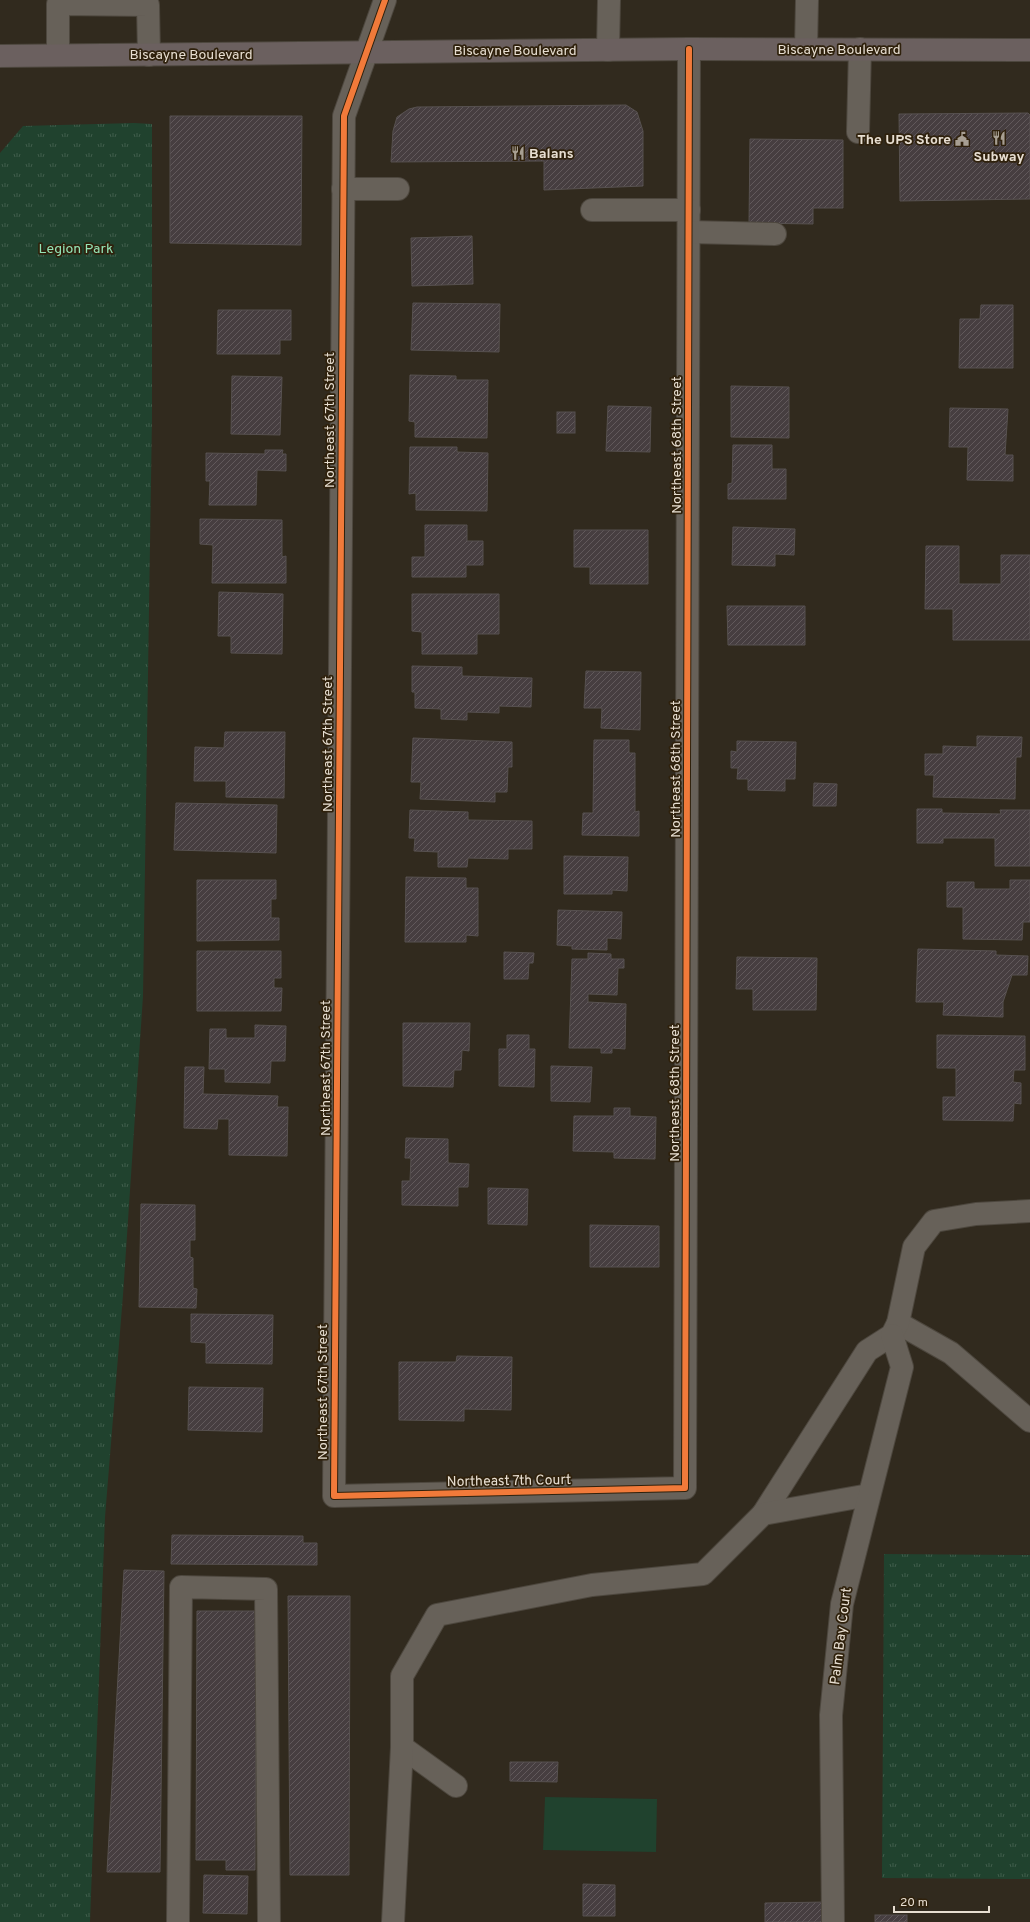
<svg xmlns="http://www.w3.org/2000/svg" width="1030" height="1922" font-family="Overpass,sans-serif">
	<defs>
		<pattern id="park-tufts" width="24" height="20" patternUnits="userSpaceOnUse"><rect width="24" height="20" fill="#20422e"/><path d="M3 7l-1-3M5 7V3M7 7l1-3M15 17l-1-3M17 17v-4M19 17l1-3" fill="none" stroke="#405d4b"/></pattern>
		<pattern id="building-hatch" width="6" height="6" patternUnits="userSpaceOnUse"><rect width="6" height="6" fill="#463e40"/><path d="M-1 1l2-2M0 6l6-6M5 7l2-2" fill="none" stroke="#61595b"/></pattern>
	</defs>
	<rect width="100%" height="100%" fill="#312a1e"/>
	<path fill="#20422e" d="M545 1797 657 1799 656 1852 543 1850Z"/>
	<g fill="url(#park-tufts)">
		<path d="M134 123 152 124V417L143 996 123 1295 105 1517 90 1922H0V153L23 126Z"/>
		<path d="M884 1554 1030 1555V1879L882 1878Z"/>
	</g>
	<g fill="url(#building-hatch)" stroke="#575150">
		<path d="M626 105 637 112 643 131V186L544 190V161L391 162 393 131 397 117 409 109 417 107Z"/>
		<path d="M1028 113 1030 115V199L900 201 899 114Z"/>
		<path d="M170 116H302L301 245 170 243Z"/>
		<path d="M750 139 843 140V208H813V224L749 223Z"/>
		<path d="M472 236 473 284 412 286 411 238Z"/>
		<path d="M413 303 500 304 499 352 411 350Z"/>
		<path d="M981 305H1013V368H959L960 319H980Z"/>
		<path d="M218 310H291V340H280V354H217Z"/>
		<path d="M410 375 456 376V380H488L487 438 415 437V422L409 421Z"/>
		<path d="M232 376 282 377 280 435 231 434Z"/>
		<path d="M731 386 789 387V438L731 437Z"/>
		<path d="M608 406 651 407 650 452 606 451Z"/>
		<path d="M950 408 1008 409 1005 455H1013V481L967 480 968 447H949Z"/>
		<rect x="557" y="412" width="18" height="21"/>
		<path d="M733 445H772V469H786V499H728V484L732 483Z"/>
		<path d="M410 447H457V452L488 453 487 511 416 510V493L409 494Z"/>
		<path d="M265 450H283L282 454H286V471L257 470 256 505H209L210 481H206V453L265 454Z"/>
		<path d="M200 519 282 520V557L286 556V583H212L213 545 200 544Z"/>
		<path d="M425 525H467V541H483V565H466V577H412V557H425Z"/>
		<path d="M733 527 795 529 794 555 775 554V566L732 565Z"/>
		<path d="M574 530H648V584H590V567H574Z"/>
		<path d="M926 546H959V584H1001V555H1030V640H953V609H925Z"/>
		<path d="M219 592 283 594 282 654 231 653V636H218Z"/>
		<path d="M412 594H499V634H477V654H422V632L412 631Z"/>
		<path d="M727 606H805V645H728Z"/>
		<path d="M412 666 462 667V676L532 678 531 707 499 706V713L467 712V720L441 719V709L415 708V692H412Z"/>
		<path d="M586 671 641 672 640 730 601 728 602 708H584Z"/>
		<path d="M225 732H285L284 798 226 797V781H194L195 747 224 748Z"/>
		<path d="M977 736 1022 737 1021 757H1016L1015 799 933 797 934 775H925V754H943V746L977 747Z"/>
		<path d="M413 738 512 742V767H508L507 792H495V802L420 799 421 782H411Z"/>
		<path d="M594 740H629V753H635V812L639 811V836L582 835 583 813H593Z"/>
		<path d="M737 741 796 742 795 779H785V791L748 790V779H737L738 768H731V751L737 752Z"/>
		<path d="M814 783 837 784 836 806H813Z"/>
		<path d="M176 803 277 805 276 853 174 850Z"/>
		<path d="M917 809H942V813L1001 814 1000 810H1030V866H995V838H943V843H917Z"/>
		<path d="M410 810 468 812V820L532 821V849H508V859L468 858 467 867H438V852L414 851 415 838H409Z"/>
		<path d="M564 856 628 857 627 891 612 890V894H564Z"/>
		<path d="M406 877 466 878V888H478V936L466 935V942H405Z"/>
		<path d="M197 880H276V899H271V918H279V940L197 941Z"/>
		<path d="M1010 880H1030V922H1023L1022 940 963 939V907H947V882H974V889H1010Z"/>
		<path d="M558 910 622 912 621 939 607 938V950L572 949V946L557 945Z"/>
		<path d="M918 949 996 951V955L1028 956 1027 975H1012L1003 1002V1017L943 1015 944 1002H916Z"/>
		<path d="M197 951H281V978H274V988H282L281 1011H197Z"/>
		<path d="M504 952 534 953 533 963H529L528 979H504Z"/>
		<path d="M588 953 611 954V959H624V968H618L617 995 588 994V1002L626 1004 625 1049 612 1048V1053H601V1048H569L572 959H588Z"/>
		<path d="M737 957 817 958 816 1010H753V989H736Z"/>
		<path d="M403 1023H470L469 1051 462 1050 461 1070H454L453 1087 403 1086Z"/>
		<path d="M255 1025 286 1026 285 1061H271L270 1083 225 1082V1069H209L210 1029H226V1038H255Z"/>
		<path d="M507 1035H529V1049H535L534 1087 499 1086V1049H507Z"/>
		<path d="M937 1035 1025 1036V1070H1014L1013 1082 1021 1083V1104L1014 1103 1013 1121 943 1120V1097H956V1068H937Z"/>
		<path d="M551 1066 592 1067 590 1102 551 1101Z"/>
		<path d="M185 1067H204L203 1094 278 1096 277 1107H288L287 1156 229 1155V1119H218L217 1129 184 1128Z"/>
		<path d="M614 1108H630V1116L656 1117 655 1159 614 1158V1152L573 1151 574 1116H614Z"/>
		<path d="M406 1138 448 1139V1163L469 1164 468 1187H458V1206L402 1205V1181H410L411 1158H405Z"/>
		<path d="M488 1188 528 1189 527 1225 488 1224Z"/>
		<path d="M141 1204 195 1205V1240H190V1257L193 1258V1288L197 1289 196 1308 139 1307Z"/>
		<path d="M590 1225 659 1226V1267H590Z"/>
		<path d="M191 1314 273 1315 272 1364 206 1363V1343L191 1342Z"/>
		<path d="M457 1356 512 1357 511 1410 464 1409V1421L399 1420V1362H456Z"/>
		<path d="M189 1387 263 1388 262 1432 188 1430Z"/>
		<path d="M172 1535 303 1536V1543H317V1565L171 1564Z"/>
		<path d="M124 1570 164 1571 160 1872H107Z"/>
		<path d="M288 1596H350L349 1875H290Z"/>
		<path d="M197 1611H256L255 1870H226V1860H196Z"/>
		<path d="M510 1762H558L557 1782 510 1781Z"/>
		<path d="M204 1875 248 1876 247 1914 203 1913Z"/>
		<path d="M583 1884 615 1885V1916H583Z"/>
		<path d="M827 1902V1922H765V1903Z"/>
		<rect x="875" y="1915" width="32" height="7"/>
	</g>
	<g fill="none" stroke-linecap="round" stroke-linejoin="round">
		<defs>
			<g id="minor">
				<path d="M385 0 344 116 334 1496 685 1488 689 49"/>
				<path d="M806 49 807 0"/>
				<path d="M608 50 609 0"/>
				<path d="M58 55V4L148 5 149 55"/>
				<path d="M858 132 860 49"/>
				<path d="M343 189H398"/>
				<path d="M592 210H689"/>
				<path d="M689 232 775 234"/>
				<path d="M898 1323 951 1353 1030 1421"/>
				<path d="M763 1514 867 1351 892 1335 898 1323 914 1247 934 1221 976 1214 1030 1211"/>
				<path d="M402 1747 456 1786"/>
				<path d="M178 1922 181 1587 266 1589 269 1922"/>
				<path d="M393 1922 402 1747V1676L437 1615 592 1585 703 1574 763 1514 869 1495"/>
				<path d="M833 1922 831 1715 842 1604 902 1367 892 1335"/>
			</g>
			<path id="major" d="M0 56 689 49 1030 50"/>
		</defs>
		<use href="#minor" stroke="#4d473e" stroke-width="24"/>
		<use href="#major" stroke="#4d473e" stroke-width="24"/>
		<use href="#minor" stroke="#676159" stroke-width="22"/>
		<use href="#major" stroke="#6b605f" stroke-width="22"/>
		<defs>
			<path id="cycleway" d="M385 0 344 116 334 1496 685 1488 689 49"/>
		</defs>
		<use href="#cycleway" stroke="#2f210c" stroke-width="8"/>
		<use href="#cycleway" stroke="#f17a3a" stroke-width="6"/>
	</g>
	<defs>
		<symbol id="restaurant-bare" viewBox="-9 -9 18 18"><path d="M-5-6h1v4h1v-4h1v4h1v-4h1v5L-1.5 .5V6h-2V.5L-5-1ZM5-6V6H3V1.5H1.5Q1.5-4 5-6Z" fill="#a79f92" stroke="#2f210c" stroke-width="2.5" paint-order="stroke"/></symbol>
		<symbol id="civic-bare" viewBox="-9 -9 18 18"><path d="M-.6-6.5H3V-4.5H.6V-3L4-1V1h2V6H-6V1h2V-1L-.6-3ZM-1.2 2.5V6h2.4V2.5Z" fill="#a79f92" stroke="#2f210c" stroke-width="2.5" paint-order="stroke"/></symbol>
	</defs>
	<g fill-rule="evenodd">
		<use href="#restaurant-bare" x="989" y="128" width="20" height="20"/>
		<use href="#civic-bare" x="952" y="129" width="20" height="20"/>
		<use href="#restaurant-bare" x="508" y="143" width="20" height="20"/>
	</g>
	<g text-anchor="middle" stroke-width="3.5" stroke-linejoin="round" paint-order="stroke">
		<g font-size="14" fill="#e7ded1" stroke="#2f210c">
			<text x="839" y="54">Biscayne Boulevard</text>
			<text x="515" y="55">Biscayne Boulevard</text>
			<text x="191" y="59">Biscayne Boulevard</text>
			<text transform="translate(329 420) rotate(-90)" y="5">Northeast 67th Street</text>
			<text transform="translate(676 445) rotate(-90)" y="5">Northeast 68th Street</text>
			<text transform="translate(327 744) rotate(-90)" y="5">Northeast 67th Street</text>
			<text transform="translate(675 769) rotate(-90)" y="5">Northeast 68th Street</text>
			<text transform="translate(325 1068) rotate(-90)" y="5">Northeast 67th Street</text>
			<text transform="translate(674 1093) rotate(-90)" y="5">Northeast 68th Street</text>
			<text transform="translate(322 1392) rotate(-90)" y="5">Northeast 67th Street</text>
			<text transform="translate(509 1480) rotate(-1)" y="5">Northeast 7th Court</text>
			<text transform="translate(840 1636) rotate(-83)" y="5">Palm Bay Court</text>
		</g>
		<g font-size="14" font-weight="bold" fill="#e7ded1" stroke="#2f210c" text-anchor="end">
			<text x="951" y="144">The UPS Store</text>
			<text x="529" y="158" text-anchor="start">Balans</text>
			<text x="999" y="161" text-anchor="middle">Subway</text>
		</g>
		<g font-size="14" fill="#94e4b6" stroke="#2f210c">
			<text x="76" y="253">Legion Park</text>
		</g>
	</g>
	<path d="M894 1906v6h95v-6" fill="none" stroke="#e7ded1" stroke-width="2"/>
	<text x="900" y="1906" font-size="12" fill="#e7ded1" stroke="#2f210c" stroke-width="3" paint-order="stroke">20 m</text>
</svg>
